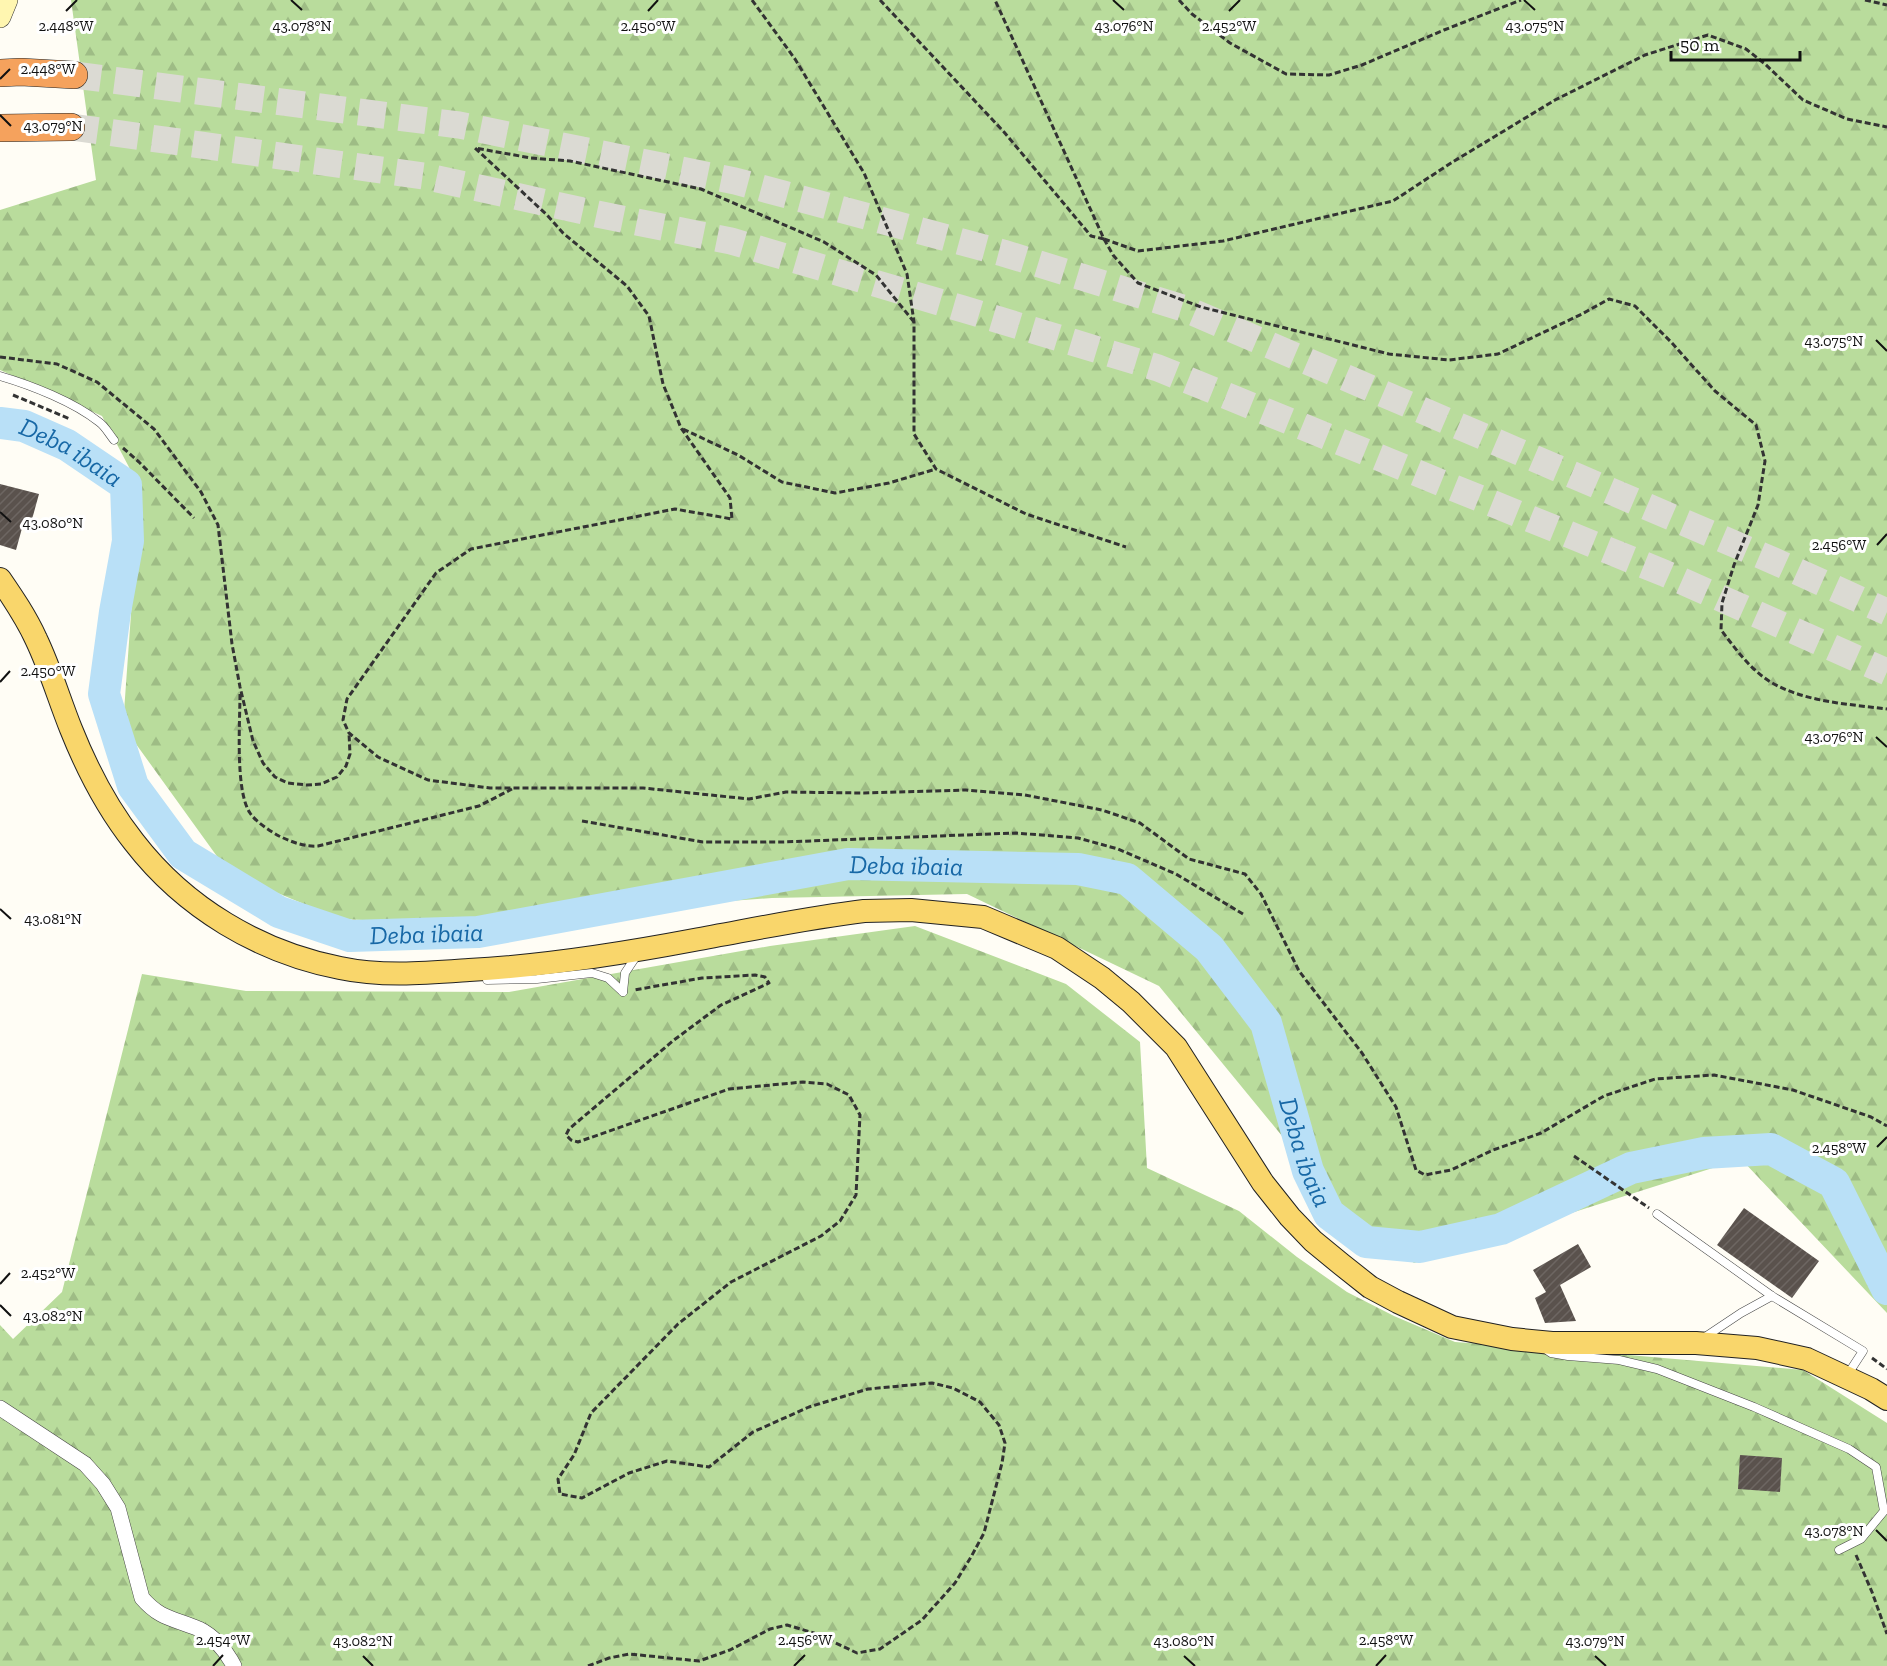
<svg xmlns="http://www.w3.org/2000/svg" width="1887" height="1666" font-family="'Zilla Slab',serif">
	<defs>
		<pattern id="forest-firs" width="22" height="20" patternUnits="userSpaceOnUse" patternTransform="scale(1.5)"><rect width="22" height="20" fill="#b9dc9c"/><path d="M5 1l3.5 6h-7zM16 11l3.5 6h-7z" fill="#9ebc85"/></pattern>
		<pattern id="building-hatch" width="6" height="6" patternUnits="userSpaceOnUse" patternTransform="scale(1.5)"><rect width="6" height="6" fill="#5a524d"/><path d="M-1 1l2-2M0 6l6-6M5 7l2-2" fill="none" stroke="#6d6662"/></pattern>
	</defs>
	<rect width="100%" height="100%" fill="#fffdf5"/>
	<g fill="url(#forest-firs)">
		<path d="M71 0H1887V1313L1741 1159 1414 1263 1342 1209 1159 986 967 894 772 898 430 923 340 919 229 873 123 726 140 488 102 416 0 370V210L96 180Z"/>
		<path d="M915 926 1066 984 1140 1042 1147 1168 1239 1211 1297 1257 1347 1292 1394 1316 1455 1342 1617 1354 1803 1370 1887 1423V1666H0V1325L13 1339 62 1292 142 974 246 991 509 992 770 946Z"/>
	</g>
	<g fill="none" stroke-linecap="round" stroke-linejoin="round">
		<path stroke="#b9e0f7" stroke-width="32" id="s1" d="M0 423 24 426 67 445 126 485 128 541 115 612 104 694 133 786 183 854 279 912 350 936 478 932 848 864 1078 869 1127 879 1209 948 1266 1023 1308 1171 1329 1214 1366 1242 1420 1247 1501 1229 1631 1168 1704 1153 1771 1149 1834 1183 1887 1289"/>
	</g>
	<g fill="url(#building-hatch)">
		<path d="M0 484 39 494 31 523 24 521 16 550 0 545Z"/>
		<path d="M1744 1208 1819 1261 1792 1298 1717 1245Z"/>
		<path d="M1578 1244 1591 1267 1560 1285 1576 1321 1545 1323 1535 1298 1546 1292 1533 1270Z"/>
		<path d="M1740 1455 1782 1458 1780 1492 1738 1489Z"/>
	</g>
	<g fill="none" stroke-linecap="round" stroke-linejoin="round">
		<g stroke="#dbdad3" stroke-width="27" stroke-dasharray="27 14" stroke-linecap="butt">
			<path d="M74 75 459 125 735 181 1003 253 1183 308 1774 561 1887 612"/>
			<path d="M71 127 424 176 597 214 731 241 963 309 1158 368 1664 573 1887 672"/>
		</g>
		<defs>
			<g id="lane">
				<path d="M0 376C31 385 74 402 99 422 105 426 109 434 114 440"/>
				<path d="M487 980 537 979 592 973 608 978 623 992"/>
				<path d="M623 992 625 973 637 955"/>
				<path d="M1657 1214 1772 1296 1863 1351 1848 1374"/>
				<path d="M1705 1337 1741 1313 1772 1296"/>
				<path d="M1548 1351 1551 1353 1568 1356 1619 1360 1657 1369 1754 1407 1849 1449 1876 1467 1884 1511 1861 1539 1839 1550"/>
			</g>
			<path id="street" d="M0 1408 85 1464 103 1484 118 1508 142 1598C161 1620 174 1618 199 1629 215 1637 226 1651 234 1666"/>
			<path id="secondary" d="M0 17 7 0"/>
			<path id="primary" d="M0 579C13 598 26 617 36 639 50 668 59 699 71 729 87 769 107 808 134 842 185 908 259 952 340 968 382 977 427 973 469 970 544 966 620 954 694 940 750 930 806 918 864 911L911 910 983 917 1057 948 1102 978 1131 1002 1176 1047 1263 1183 1290 1217 1313 1241 1341 1264 1370 1287 1398 1302 1452 1327 1512 1339 1552 1343H1696L1757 1348 1807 1359 1871 1389 1887 1399"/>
			<g id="highway">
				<path d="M0 73 21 72 74 75"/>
				<path d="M0 128 71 127"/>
			</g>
		</defs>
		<use href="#lane" stroke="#444" stroke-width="9"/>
		<use href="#street" stroke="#444" stroke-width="16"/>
		<use href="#secondary" stroke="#333" stroke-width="22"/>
		<use href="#primary" stroke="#222" stroke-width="24"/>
		<use href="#highway" stroke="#222" stroke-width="28"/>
		<g stroke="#333" stroke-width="3" stroke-dasharray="6 3" stroke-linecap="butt">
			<path d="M752 0 795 59 864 173 907 274 914 322V434L936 469 1026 514 1126 547"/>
			<path d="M880 0 1004 132 1091 236 1104 239 995 0"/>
			<path d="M1179 0 1192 14 1230 43 1286 74 1329 75 1362 65 1444 30 1521 0"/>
			<path d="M1865 0 1887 5"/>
			<path d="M1104 239 1113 255 1138 283 1201 307 1389 354 1449 360 1498 354 1582 314 1609 299 1635 306 1671 342 1715 391 1756 425 1765 461 1758 505 1734 565 1722 603 1721 630C1735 648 1749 668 1769 681 1803 702 1848 704 1887 709"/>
			<path d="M1104 239 1138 251 1223 241 1393 201 1451 163 1555 100 1645 55 1708 35 1746 49 1765 64 1803 100 1847 119 1887 127"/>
			<path d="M914 322 876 275 824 242 701 189 570 161 531 158 475 148 547 215 563 233 627 286 649 316 663 384 681 428 730 498 732 519 675 509 471 549 436 573 347 699 343 720 349 733 378 757 428 780 490 788H643L749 799 786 792 864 793 966 790 1025 795 1102 810 1140 823 1189 859 1245 874 1261 894 1299 971 1362 1053 1396 1107 1416 1170 1425 1175 1451 1170 1493 1150 1541 1133 1604 1096 1655 1079 1714 1075 1793 1090 1871 1117 1887 1126"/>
			<path d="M0 357 57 364 97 382 154 429 201 492 218 525 232 644 240 687 253 741 263 763 275 777 288 783 307 785 321 784 337 777 346 766 350 754 349 733"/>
			<path d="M13 395 70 419"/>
			<path d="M683 429 738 455 782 482 835 493 889 483 936 469"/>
			<path d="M123 448 139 462 194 518"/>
			<path d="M240 694C240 722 235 791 250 813 256 822 270 831 279 836 292 842 304 847 318 846L479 806 512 789"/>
			<path d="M582 821 703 842H783L1016 833 1078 838 1118 849 1176 874 1243 914"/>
			<path d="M1574 1156 1649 1208"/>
			<path d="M1872 1358 1887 1369"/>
			<path d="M1856 1555 1872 1592 1887 1634"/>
			<path d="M588 1666 609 1658 629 1654 699 1661 730 1650 770 1629 787 1625 814 1633 857 1653 880 1649 922 1620 955 1583 971 1557 984 1533 1002 1463 1005 1443 999 1425 980 1402 953 1388 932 1383 868 1389 809 1407 753 1432 709 1467 667 1461 629 1473 582 1498 560 1494 558 1479 574 1455 591 1413 678 1324 731 1282 821 1236 840 1221 856 1195 860 1115 849 1095 827 1084 803 1082 729 1089 578 1142 571 1140 566 1135 569 1129 674 1040 721 1005 769 983 765 977 755 975 702 978 634 990"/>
		</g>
		<use href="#lane" stroke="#fff" stroke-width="8"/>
		<use href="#street" stroke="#fff" stroke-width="15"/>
		<use href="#secondary" stroke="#fff6b0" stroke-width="21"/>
		<use href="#primary" stroke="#f9d66b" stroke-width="22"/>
		<use href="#highway" stroke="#f5a25d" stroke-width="27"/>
	</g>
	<path fill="none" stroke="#111" stroke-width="2" d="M291 0 302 10M1113 0 1124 10M1524 0 1535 10M66 11 77 0M648 11 658 0M1229 11 1240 0M0 79 10 69M0 115 11 126M1876 340 1887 351M0 512 11 522M1877 545 1887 534M0 682 10 671M1876 737 1887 747M0 909 11 919M1877 1147 1887 1137M0 1284 10 1273M0 1305 11 1316M1876 1530 1887 1541M363 1656 373 1666M1184 1656 1195 1666M1595 1656 1606 1666M213 1666 223 1655M794 1666 805 1655M1376 1666 1386 1655"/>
	<g text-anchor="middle" stroke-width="6" stroke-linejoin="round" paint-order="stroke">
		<g font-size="26" font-style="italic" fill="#1768a6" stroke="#fff">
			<text dy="9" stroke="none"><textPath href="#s1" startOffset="78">Deba ibaia</textPath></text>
			<text dy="9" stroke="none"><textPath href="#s1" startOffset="1284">Deba ibaia</textPath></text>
			<text dy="9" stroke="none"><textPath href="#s1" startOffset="798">Deba ibaia</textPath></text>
			<text dy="9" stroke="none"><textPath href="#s1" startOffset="1842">Deba ibaia</textPath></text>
		</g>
	</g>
	<g font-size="15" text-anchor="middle" fill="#111" stroke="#fff" stroke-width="6" stroke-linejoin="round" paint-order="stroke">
		<text x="302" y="31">43.078°N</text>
		<text x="1124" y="31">43.076°N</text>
		<text x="1535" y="31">43.075°N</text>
		<text x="66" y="31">2.448°W</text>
		<text x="648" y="31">2.450°W</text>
		<text x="1229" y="31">2.452°W</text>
		<text x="48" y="74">2.448°W</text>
		<text x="53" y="131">43.079°N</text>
		<text x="1834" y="346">43.075°N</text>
		<text x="53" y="528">43.080°N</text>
		<text x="1839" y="550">2.456°W</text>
		<text x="48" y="676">2.450°W</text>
		<text x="1834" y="742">43.076°N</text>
		<text x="53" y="924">43.081°N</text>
		<text x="1839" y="1153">2.458°W</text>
		<text x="48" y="1278">2.452°W</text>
		<text x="53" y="1321">43.082°N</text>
		<text x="1834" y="1536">43.078°N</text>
		<text x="223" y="1645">2.454°W</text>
		<text x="805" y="1645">2.456°W</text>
		<text x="1386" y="1645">2.458°W</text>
		<text x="363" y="1646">43.082°N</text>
		<text x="1184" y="1646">43.080°N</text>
		<text x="1595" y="1646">43.079°N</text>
	</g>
	<path d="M1671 51v9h129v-9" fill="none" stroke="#111111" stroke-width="3"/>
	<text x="1680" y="51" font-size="18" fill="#111111" stroke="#ffffff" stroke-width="4.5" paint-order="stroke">50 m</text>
</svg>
